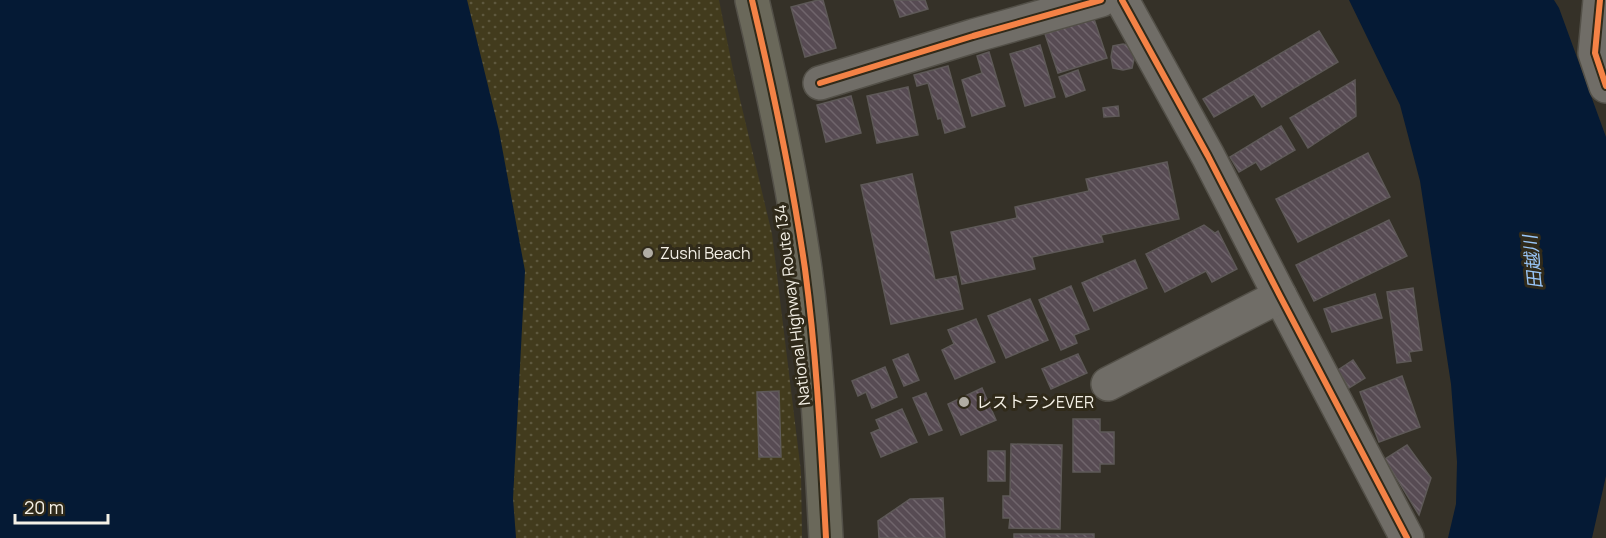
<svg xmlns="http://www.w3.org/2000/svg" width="1606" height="538" font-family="Manrope,'Noto Sans JP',sans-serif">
	<defs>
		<pattern id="sand-dots" width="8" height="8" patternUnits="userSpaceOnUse" patternTransform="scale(1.5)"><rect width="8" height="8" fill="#423b1d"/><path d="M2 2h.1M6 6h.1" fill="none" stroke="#5e583e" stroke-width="1.8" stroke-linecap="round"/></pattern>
		<pattern id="building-back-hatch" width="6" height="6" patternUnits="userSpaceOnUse" patternTransform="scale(1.5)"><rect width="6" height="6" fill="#574b53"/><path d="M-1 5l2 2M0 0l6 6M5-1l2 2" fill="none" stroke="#70656c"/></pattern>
	</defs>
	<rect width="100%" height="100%" fill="#353128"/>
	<path fill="url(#sand-dots)" d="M467 0H719L733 70 772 234 801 472 802 538H516L513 499 499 131Z"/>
	<g fill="#051a35">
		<path d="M0 0H467L499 131 525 271 513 499 516 538H0Z"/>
		<path d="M1349 0H1554L1559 8 1606 137V476L1592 538H1448L1456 504 1457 462 1451 384 1420 181 1400 105Z"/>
	</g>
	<g fill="url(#building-back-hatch)" stroke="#5e5958" stroke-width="1.5">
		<path d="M818 0H823L836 48 805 57 791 7Z"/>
		<path d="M894 0H925L928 9 900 17Z"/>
		<path d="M1094 19 1107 58 1058 73 1045 34Z"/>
		<path d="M1319 31 1338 62 1262 107 1254 94 1214 117 1203 99Z"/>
		<path d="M1123 44 1132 46 1134 59 1132 68 1123 70 1113 68 1111 57 1113 46Z"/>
		<path d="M1040 45 1055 97 1025 106 1010 54Z"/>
		<path d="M989 52 1005 106 972 116 962 80 982 73 977 56Z"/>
		<path d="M948 66 965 127 945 133 941 118 938 119 928 83 917 86 914 75Z"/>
		<path d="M1078 70 1085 90 1066 97 1059 77Z"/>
		<path d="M1355 80 1356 116 1308 148 1290 118Z"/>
		<path d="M908 87 918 135 877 143 867 96Z"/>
		<path d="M851 96 861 133 826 142 817 105Z"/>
		<path d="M1118 106 1119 116 1104 117 1103 108Z"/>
		<path d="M1281 126 1295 150 1261 170 1256 162 1239 172 1230 157Z"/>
		<path d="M1368 153 1390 197 1298 242 1276 199Z"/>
		<path d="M1167 162 1179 219 1101 235 1103 242 1032 257 1035 269 962 284 951 232 1017 218 1015 207 1089 191 1086 179Z"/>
		<path d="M912 174 935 280 956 276 963 309 891 324 861 185Z"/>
		<path d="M1389 220 1407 256 1314 301 1296 265Z"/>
		<path d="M1204 225 1215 233 1218 231 1237 269 1212 282 1206 271 1165 292 1146 254Z"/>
		<path d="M1135 260 1147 288 1094 311 1082 283Z"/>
		<path d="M1071 286 1089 329 1074 335 1077 343 1061 350 1039 300Z"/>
		<path d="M1413 288 1422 350 1409 352 1411 361 1397 363 1387 292Z"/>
		<path d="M1375 294 1382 318 1332 332 1324 309Z"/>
		<path d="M1030 299 1048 340 1006 358 988 316Z"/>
		<path d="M976 319 995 362 955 379 942 350 954 344 948 330Z"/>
		<path d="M908 354 919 380 904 386 893 360Z"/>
		<path d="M1078 354 1087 373 1051 389 1042 369Z"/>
		<path d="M1353 360 1365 378 1349 388 1338 370Z"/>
		<path d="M885 367 897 397 872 408 866 392 858 396 852 381Z"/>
		<path d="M1402 376 1420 427 1379 442 1360 392Z"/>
		<path d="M982 388 996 420 961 435 948 404Z"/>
		<path d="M779 391 781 457H759L757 392Z"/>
		<path d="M926 393 942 430 929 435 913 398Z"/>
		<path d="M902 409 917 442 881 457 871 433 880 429 876 420Z"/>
		<path d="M1073 419H1100V432H1114V464H1100V472H1073Z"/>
		<path d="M1011 444 1062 445 1060 529 1009 528 1010 518H1003V496H1010Z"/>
		<path d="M1407 445 1431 478 1419 515 1385 459Z"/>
		<rect x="988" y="451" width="17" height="30"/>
		<path d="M943 498 945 538H879L878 521 910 499Z"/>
		<rect x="1014" y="534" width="80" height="4"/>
	</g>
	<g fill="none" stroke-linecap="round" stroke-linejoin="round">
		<defs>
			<g id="minor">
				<path d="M1122 0 1208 156 1280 296 1407 538"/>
				<path d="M1600 0 1595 53 1606 86"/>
				<path d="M820 83 973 36 1101 0"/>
				<path d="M1108 384 1280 296"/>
			</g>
			<path id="trunk" d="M752 0C773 89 792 179 805 269 817 358 821 448 826 538"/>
		</defs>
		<use href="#minor" stroke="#535048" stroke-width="36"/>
		<use href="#trunk" stroke="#535048" stroke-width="36"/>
		<use href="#minor" stroke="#706d67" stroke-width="33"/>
		<use href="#trunk" stroke="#6a685a" stroke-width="33"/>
		<defs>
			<g id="cycleway">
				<path d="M752 0C773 89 792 179 805 269 817 358 821 448 826 538"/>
				<path d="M1122 0 1208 156 1280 296 1407 538"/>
				<path d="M1600 0 1595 53 1606 86"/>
				<path d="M820 83 973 36 1101 0"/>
			</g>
		</defs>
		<use href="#cycleway" stroke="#302a1a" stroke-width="10"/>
		<use href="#cycleway" stroke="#f48246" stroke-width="6"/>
	</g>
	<g fill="#b1ada4" stroke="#302a1a" stroke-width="2">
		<circle cx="648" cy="253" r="6"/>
		<circle cx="964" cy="402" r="6"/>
	</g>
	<g text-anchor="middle" stroke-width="6" stroke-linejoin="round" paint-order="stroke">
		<g font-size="16" fill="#f4f0e6" stroke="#302a1a" text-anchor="start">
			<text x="660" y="259">Zushi Beach</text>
			<text x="976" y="408">レストランEVER</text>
		</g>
		<g font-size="16" fill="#f4f0e6" stroke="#302a1a">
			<text transform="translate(792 305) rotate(-97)" y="6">National Highway Route 134</text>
		</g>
		<g font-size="18" font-style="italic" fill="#99c6f8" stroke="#302a1a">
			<text transform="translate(1533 262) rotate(-96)" y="6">田越川</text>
		</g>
	</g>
	<path d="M15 514v9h93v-9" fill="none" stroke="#f4f0e6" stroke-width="3"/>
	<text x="24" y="514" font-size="18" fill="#f4f0e6" stroke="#302a1a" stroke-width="4.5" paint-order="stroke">20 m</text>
</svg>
